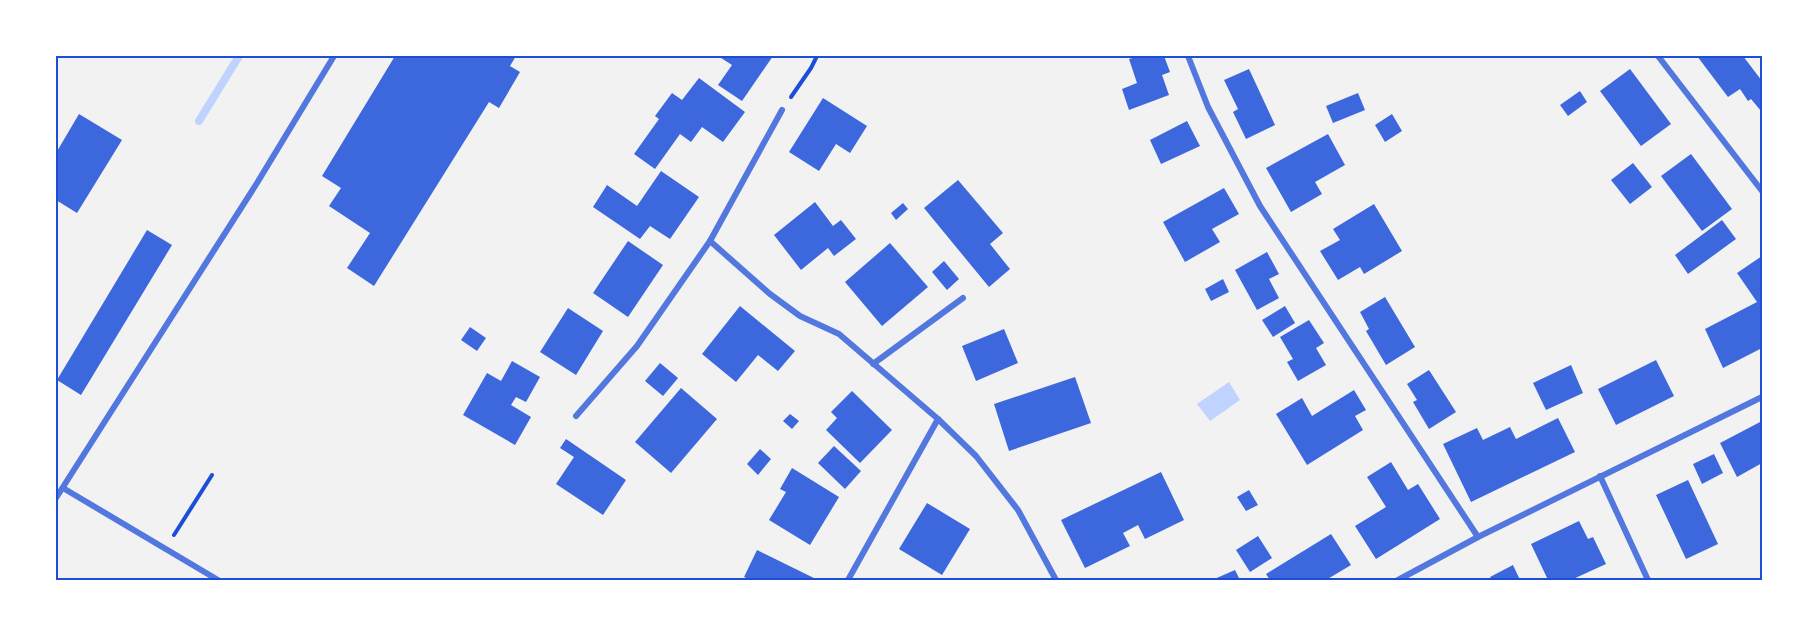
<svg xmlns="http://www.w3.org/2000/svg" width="1818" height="636" font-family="'Varela Round',sans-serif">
	<rect width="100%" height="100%" fill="#f2f2f2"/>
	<path fill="#bfd3fe" d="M1229 382 1240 400 1210 421 1197 404Z"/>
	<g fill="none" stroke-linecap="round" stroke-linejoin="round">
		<path stroke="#bfd3fe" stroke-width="8" d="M199 121 239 56"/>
	</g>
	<g fill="#3d67dc">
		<path d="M395 56H516L510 66 520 72 499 108 489 102 374 286 347 268 370 233 329 206 341 188 322 176Z"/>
		<path d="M718 56H773L742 101 718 85 732 65Z"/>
		<path d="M1139 56H1164L1170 72 1162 75 1169 95 1129 110 1122 89 1137 83 1129 59Z"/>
		<path d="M1697 56H1743L1762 81V110L1761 111 1751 99 1748 101 1740 89 1728 97Z"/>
		<path d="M1249 69 1275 125 1246 139 1233 112 1238 109 1224 80Z"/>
		<path d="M1630 69 1671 124 1641 146 1600 91Z"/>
		<path d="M699 78 745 112 723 142 702 127 691 142 680 134 655 169 634 154 659 119 655 116 672 93 682 100Z"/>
		<path d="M1580 91 1587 102 1568 116 1560 105Z"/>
		<path d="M1358 93 1365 110 1333 123 1326 106Z"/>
		<path d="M823 98 867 126 850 153 836 144 819 171 789 152Z"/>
		<path d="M79 114 122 140 77 213 56 200V153Z"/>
		<path d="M1392 114 1402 131 1385 142 1375 125Z"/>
		<path d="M1187 121 1200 146 1161 164 1150 140Z"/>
		<path d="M1328 134 1345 165 1315 182 1322 194 1291 212 1266 168Z"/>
		<path d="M1691 154 1732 209 1702 231 1661 176Z"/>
		<path d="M1633 163 1652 187 1630 204 1611 180Z"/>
		<path d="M661 171 699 197 670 239 650 226 640 239 593 207 607 185 637 206Z"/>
		<path d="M958 180 1003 233 990 244 1010 269 989 287 924 208Z"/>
		<path d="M1224 188 1239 214 1212 229 1220 242 1185 262 1163 222Z"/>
		<path d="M815 202 833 226 841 220 856 239 834 256 828 248 801 270 774 235Z"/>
		<path d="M903 203 908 209 896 220 891 213Z"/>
		<path d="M1374 204 1402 251 1364 274 1360 267 1338 280 1320 251 1340 240 1333 229Z"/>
		<path d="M1722 220 1736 239 1688 274 1675 255Z"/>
		<path d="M147 230 172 245 81 395 57 380Z"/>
		<path d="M628 241 663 265 628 317 593 293Z"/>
		<path d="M890 243 928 287 882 326 845 282Z"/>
		<path d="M1267 252 1279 274 1269 279 1279 298 1257 310 1235 270Z"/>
		<path d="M1762 256V348L1723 368 1705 329 1757 302 1737 273Z"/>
		<path d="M944 261 959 279 947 290 932 272Z"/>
		<path d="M1223 279 1229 292 1211 301 1205 289Z"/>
		<path d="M1385 297 1415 347 1386 365 1366 331 1369 329 1360 312Z"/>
		<path d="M740 306 795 351 778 371 758 355 736 382 702 354Z"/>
		<path d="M1285 306 1295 323 1273 337 1262 320Z"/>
		<path d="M568 308 603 331 576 375 540 352Z"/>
		<path d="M1309 320 1324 343 1316 348 1326 365 1298 381 1287 362 1293 359 1280 337Z"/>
		<path d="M470 327 486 338 477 351 461 340Z"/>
		<path d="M1004 329 1018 363 976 381 962 346Z"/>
		<path d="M1656 360 1674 396 1616 425 1598 389Z"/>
		<path d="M512 361 540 377 526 402 516 397 511 405 531 417 515 445 463 415 487 373 501 381Z"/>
		<path d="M660 363 678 378 663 396 645 381Z"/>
		<path d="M1571 365 1583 393 1546 410 1533 383Z"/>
		<path d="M1429 370 1456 412 1429 429 1413 402 1417 400 1407 384Z"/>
		<path d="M1075 377 1091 423 1009 451 994 404Z"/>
		<path d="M681 388 717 419 671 473 635 442Z"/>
		<path d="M1354 390 1366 410 1355 416 1363 430 1307 465 1276 414 1302 398 1312 416Z"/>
		<path d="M852 391 892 430 860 463 826 430 837 418 831 412Z"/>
		<path d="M790 414 799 421 792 429 783 421Z"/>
		<path d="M1558 418 1575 452 1471 502 1443 444 1477 428 1483 440 1510 427 1516 439Z"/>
		<path d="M1762 421V463L1737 477 1720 443Z"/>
		<path d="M566 439 626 480 603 515 556 484 574 457 560 448Z"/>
		<path d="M834 446 861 471 845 489 818 463Z"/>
		<path d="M760 449 771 459 758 475 747 464Z"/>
		<path d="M1714 454 1723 473 1702 484 1693 464Z"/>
		<path d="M1391 462 1408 490 1418 484 1440 519 1376 559 1355 526 1386 507 1367 477Z"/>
		<path d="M792 468 839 497 810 545 769 520 786 492 780 489Z"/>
		<path d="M1161 472 1184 520 1145 539 1138 525 1123 533 1130 546 1085 568 1061 520Z"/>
		<path d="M1688 480 1718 544 1686 559 1656 495Z"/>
		<path d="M1249 490 1258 505 1246 511 1237 497Z"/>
		<path d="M927 503 970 529 942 575 899 549Z"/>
		<path d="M1579 521 1588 539 1593 537 1606 564 1571 580H1548L1531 544Z"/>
		<path d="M1331 534 1351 565 1326 580H1270L1266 574Z"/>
		<path d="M1258 536 1272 558 1250 572 1236 550Z"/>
		<path d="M757 550 818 580H751L744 577Z"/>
		<path d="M1513 565 1520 580H1492L1490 577Z"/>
		<path d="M1235 570 1240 580H1212Z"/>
	</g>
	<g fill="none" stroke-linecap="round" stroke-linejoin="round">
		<g stroke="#1d4ed8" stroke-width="4">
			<path d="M791 97 811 68 817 56"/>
			<path d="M174 535 212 475"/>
		</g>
		<g stroke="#5277de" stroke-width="6">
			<path d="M1188 56 1208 107 1260 206 1478 537"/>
			<path d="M1658 56 1762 191"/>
			<path d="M710 241 770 294 800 316 839 334 938 419 976 456 1018 510 1056 580"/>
			<path d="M873 364 963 298"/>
			<path d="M576 416 637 346 710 241 782 110"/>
			<path d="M1600 476 1648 580"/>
			<path d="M63 488 218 580"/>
			<path d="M56 498 257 183 334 56"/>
			<path d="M848 580 938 419"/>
			<path d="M1398 580 1478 537 1762 397"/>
		</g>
	</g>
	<rect width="1818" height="636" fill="none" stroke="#ffffff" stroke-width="114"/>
	<rect x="57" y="57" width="1704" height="522" fill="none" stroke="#1d4ed8" stroke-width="2"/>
</svg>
